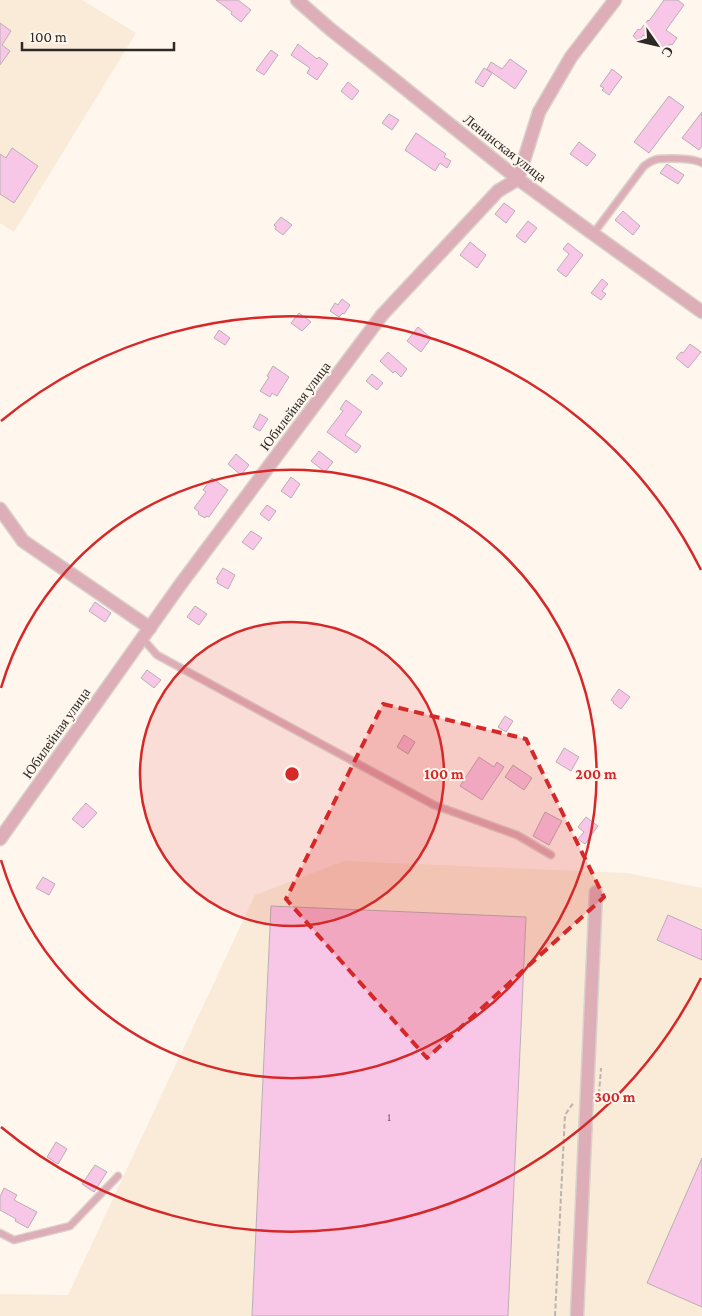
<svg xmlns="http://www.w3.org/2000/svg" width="702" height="1316" font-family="'Crimson Pro',serif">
	<rect width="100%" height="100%" fill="#fff6ee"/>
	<g fill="#f9ebd8">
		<path d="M0 0H82L136 33 14 232 0 223Z"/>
		<path d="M344 861 627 873 702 888V1316H0V1294L68 1295 255 895Z"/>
	</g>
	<g fill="#f8c7e7" stroke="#b9afb5">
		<path d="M216 0H238L251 10 241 22 231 14 232 12Z"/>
		<path d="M664 0H678L684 5 666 30 677 38 672 45 670 44 666 49 661 45 660 47 643 35 639 41 633 36 638 29 640 30 648 20 649 21Z"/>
		<path d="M0 23 11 31 2 45 10 51 0 65Z"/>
		<path d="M298 44 317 59 319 57 328 64 317 80 307 73 310 68 291 55Z"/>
		<path d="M271 50 278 55 264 75 256 70Z"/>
		<path d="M510 59 527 71 515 89 487 69 491 62 502 69Z"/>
		<path d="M484 68 492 73 483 87 475 82Z"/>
		<path d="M612 69 622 77 609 95 602 90 604 88 600 86Z"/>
		<path d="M348 82 359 91 352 100 341 91Z"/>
		<path d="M669 96 684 107 649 153 634 142Z"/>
		<path d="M702 112V146L699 150 682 138Z"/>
		<path d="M389 114 399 120 392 130 382 123Z"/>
		<path d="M416 133 446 154 444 157 451 161 447 168 440 163 435 171 405 150Z"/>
		<path d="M579 142 596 155 587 166 570 154Z"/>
		<path d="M12 148 38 166 14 203 0 194V154L6 158Z"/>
		<path d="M667 164 684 175 678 184 660 173Z"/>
		<path d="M504 203 515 211 506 223 495 214Z"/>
		<path d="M623 211 640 226 633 235 615 220Z"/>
		<path d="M281 217 292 225 283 235 275 229 276 227 274 225Z"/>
		<path d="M528 221 537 228 525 243 516 236Z"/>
		<path d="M470 242 486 255 477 268 460 255Z"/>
		<path d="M568 243 583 255 566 277 557 270 569 254 563 249Z"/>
		<path d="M602 279 608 284 602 291 606 294 601 300 591 293Z"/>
		<path d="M342 299 350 305 344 314 343 313 339 317 330 311 335 303 338 305Z"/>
		<path d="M299 313 311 322 302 331 291 323Z"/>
		<path d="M418 327 431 338 421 352 407 341Z"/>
		<path d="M219 330 230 338 225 345 214 338Z"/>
		<path d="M690 344 701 352 688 368 676 358 681 352 683 353Z"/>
		<path d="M388 352 407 369 401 377 395 371 393 373 380 361Z"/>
		<path d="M273 366 289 377 277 396 272 393 270 397 260 391 269 377 267 376Z"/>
		<path d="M372 374 383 383 377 390 366 381Z"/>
		<path d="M346 400 362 412 345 435 361 446 356 453 327 432 343 411 340 409Z"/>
		<path d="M260 414 268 419 260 431 253 427Z"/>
		<path d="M319 451 333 462 325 472 311 461Z"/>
		<path d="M236 454 249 465 241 475 228 464Z"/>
		<path d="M291 477 300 484 291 498 281 491Z"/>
		<path d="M212 478 228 490 209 517 206 516 205 518 198 514 199 512 194 508 206 492 203 490Z"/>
		<path d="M267 505 276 511 269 521 260 514Z"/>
		<path d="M251 531 262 538 253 550 242 542Z"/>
		<path d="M223 568 235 575 228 589 217 583 218 580 216 579Z"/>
		<path d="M95 602 111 613 105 622 89 611Z"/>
		<path d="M195 606 207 614 199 625 187 617Z"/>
		<path d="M147 670 161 680 154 688 141 678Z"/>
		<path d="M619 689 630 697 621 709 613 703 614 702 611 700Z"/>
		<path d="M505 716 513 721 506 732 498 727Z"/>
		<path d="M404 735 415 742 408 754 397 747Z"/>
		<path d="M564 748 579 757 571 771 556 762Z"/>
		<path d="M479 757 494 767 497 762 504 767 482 800 460 786Z"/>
		<path d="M513 765 532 778 524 790 505 777Z"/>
		<path d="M86 803 97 813 83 828 72 819Z"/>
		<path d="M545 812 562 821 549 845 533 836Z"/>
		<path d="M586 817 598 826 585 844 578 839 584 832 578 827Z"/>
		<path d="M43 877 55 884 49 895 36 888Z"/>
		<path d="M271 906 526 917 508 1316H252Z"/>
		<path d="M668 915 702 930V960L657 940Z"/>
		<path d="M56 1142 67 1149 58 1164 47 1157Z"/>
		<path d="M702 1158V1307L647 1283Z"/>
		<path d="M95 1165 107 1172 94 1192 82 1184Z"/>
		<path d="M4 1188 17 1195 14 1200 37 1212 28 1228 15 1221 16 1219 0 1210V1197Z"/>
	</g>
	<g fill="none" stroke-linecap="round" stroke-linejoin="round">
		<defs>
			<g id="service">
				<path d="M593 234 644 166C648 163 653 160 658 159 668 158 694 158 702 163"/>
				<path d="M142 638 157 655 434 805 517 835 551 855"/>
				<path d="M0 1233 14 1240 70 1226 118 1176"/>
			</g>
			<g id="minor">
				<path d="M297 0 330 29 372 62 518 179 585 228 702 312"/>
				<path d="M0 509 23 541 150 628"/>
				<path d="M0 839 180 585 382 315 498 191 518 179 539 112 571 57 615 0"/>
				<path d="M577 1316 596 892"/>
			</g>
		</defs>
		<use href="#service" stroke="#d9d1ca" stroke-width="9"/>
		<use href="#minor" stroke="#d9d1ca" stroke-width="15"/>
		<g stroke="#bbb3ad" stroke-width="2" stroke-dasharray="5 2.5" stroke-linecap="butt">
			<path d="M599 1094 601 1068"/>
			<path d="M555 1316 565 1115 574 1102"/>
		</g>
		<use href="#service" stroke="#ddadb8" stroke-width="6"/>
		<use href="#minor" stroke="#ddadb8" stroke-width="12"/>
	</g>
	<path fill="#d62828" fill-opacity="0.2" stroke="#d62828" stroke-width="4" stroke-dasharray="10 6" stroke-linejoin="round" d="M383 704 526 739 604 897 427 1058 286 899Z"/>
	<circle cx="292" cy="774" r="152" fill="#d62828" fill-opacity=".12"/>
	<g fill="none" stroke="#d62828" stroke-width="2.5">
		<circle cx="292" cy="774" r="152"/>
		<path d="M1 688A304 304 0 1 1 1 860"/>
		<path d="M701 978A457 457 0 0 1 1 1127M1 421A457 457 0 0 1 701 570"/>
	</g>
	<g text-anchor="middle" stroke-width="4" stroke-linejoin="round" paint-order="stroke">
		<g font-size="11" fill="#605056">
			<text x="389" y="1121">1</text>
		</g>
		<g font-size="14" fill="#2d2926" stroke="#fff6ee">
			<text transform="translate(505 148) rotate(38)" y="5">Ленинская улица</text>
			<text transform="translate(295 406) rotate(-53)" y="5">Юбилейная улица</text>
			<text transform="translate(56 733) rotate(-55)" y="5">Юбилейная улица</text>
		</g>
	</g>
	<circle cx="292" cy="774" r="8" fill="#d62828" stroke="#fff6ee" stroke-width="2.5"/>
	<g font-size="15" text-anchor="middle" font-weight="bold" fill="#d62828" stroke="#fff6ee" stroke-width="4" stroke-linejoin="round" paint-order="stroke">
		<text x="444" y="779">100 m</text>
		<text x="596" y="779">200 m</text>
		<text x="615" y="1102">300 m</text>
	</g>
	<g transform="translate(657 45) rotate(124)" stroke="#fff6ee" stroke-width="4" paint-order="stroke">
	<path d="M0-4L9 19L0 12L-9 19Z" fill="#2d2926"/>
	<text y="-8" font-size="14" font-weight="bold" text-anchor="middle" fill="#2d2926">С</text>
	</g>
	<path d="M22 42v8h152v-8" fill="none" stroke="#2d2926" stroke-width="2.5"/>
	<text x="30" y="42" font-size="15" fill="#2d2926" stroke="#fff6ee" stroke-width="4" paint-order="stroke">100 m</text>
</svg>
